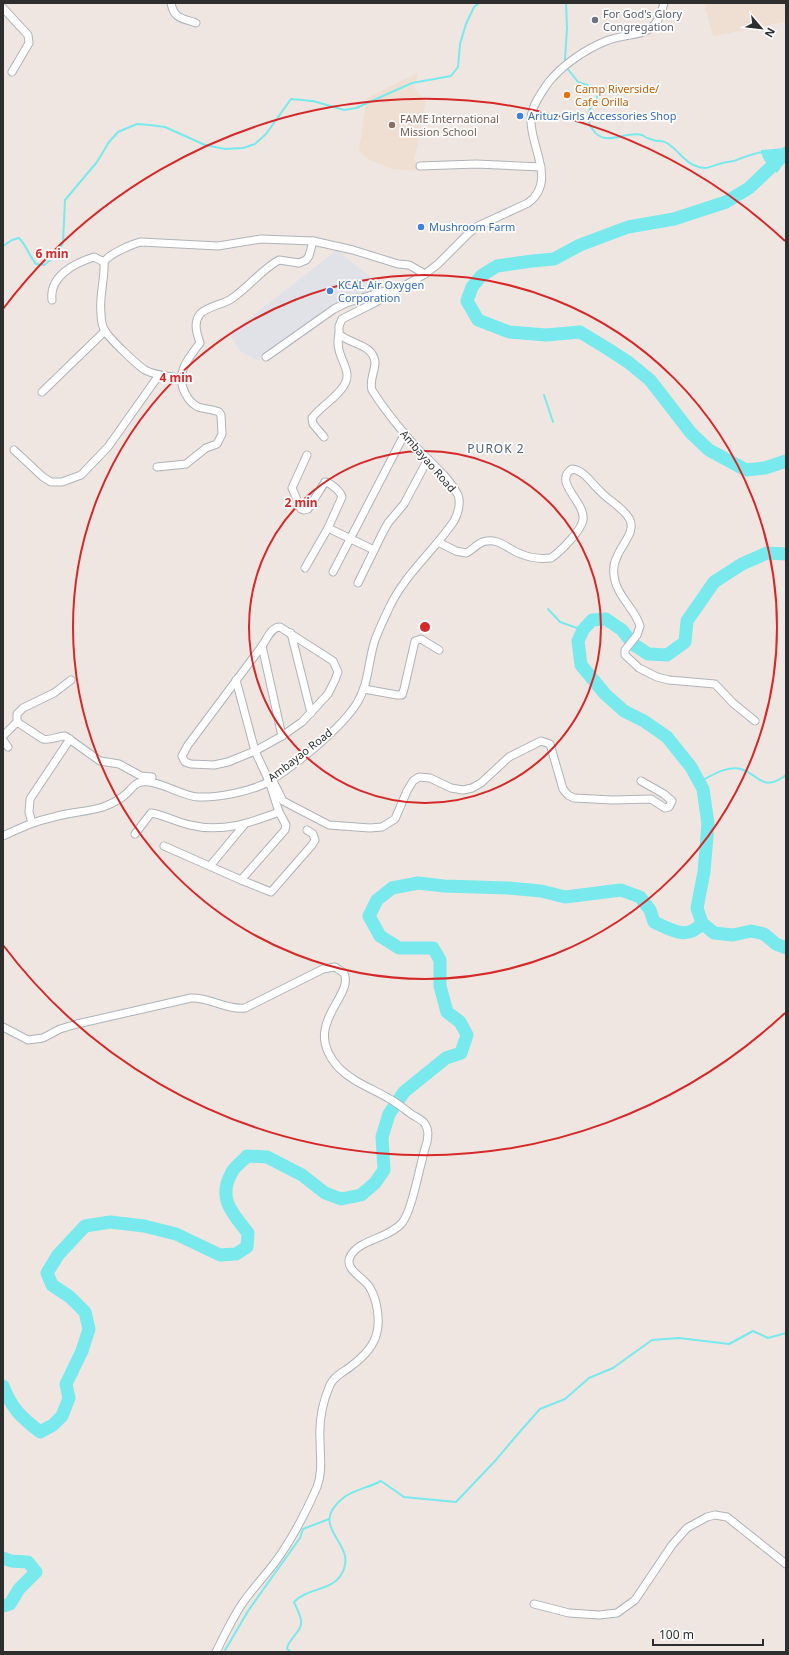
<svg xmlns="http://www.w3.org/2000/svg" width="789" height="1655" font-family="'Noto Sans',sans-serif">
	<rect width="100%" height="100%" fill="#efe6e1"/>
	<path fill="#e1e1e8" d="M337 250 388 291 339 304 257 360 241 352 229 334Z"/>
	<g fill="#efdfd2">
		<path d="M704 3H786V22L713 36Z"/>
		<path d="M418 73 414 88 426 101 414 162H421L419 171 392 169 366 158 359 150 367 98Z"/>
	</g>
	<path fill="#78e9ed" d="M786 148V160L777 173C769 166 762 161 761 150Z"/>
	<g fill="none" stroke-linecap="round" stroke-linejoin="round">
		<g stroke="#78e9ed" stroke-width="2">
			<path d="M566 3 567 28 565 59 566 63"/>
			<path d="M567 68 578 82 599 89C599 105 579 110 593 130 606 148 625 130 642 135 645 137 649 139 653 140 658 142 662 140 667 143 681 152 685 166 705 168 709 168 715 165 719 164 724 162 729 162 734 161 744 157 753 153 764 152"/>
			<path d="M3 246 12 240 19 238C27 246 29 256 36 264L44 265 57 255 63 243 65 200 97 162 109 142 118 132 137 124 150 125 165 127 205 145 225 149 243 148 255 144 266 134 291 99 313 101 344 110 356 108 412 83 451 76 458 67 460 44 466 24 474 7 479 3"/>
			<path d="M544 395 553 422"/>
			<path d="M548 609 560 622 583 630"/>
			<path d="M699 782C711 776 727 765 741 769 760 775 762 793 786 775"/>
			<path d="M224 1652 248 1611 300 1538 303 1529 329 1519"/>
			<path d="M291 1652 287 1649C288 1638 303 1632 301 1620 300 1614 296 1607 294 1602 307 1588 331 1591 341 1575 361 1543 305 1529 343 1498 355 1489 368 1488 381 1481L404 1497 456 1502 495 1461 517 1435 540 1409 565 1399 589 1378 613 1368 652 1340 679 1338 729 1344 753 1331 768 1338 786 1333"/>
		</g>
		<g stroke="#78e9ed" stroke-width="13">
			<path d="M786 153 749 188 726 202 674 219 628 227 580 245 554 259 532 261 497 266 481 276 472 287 467 301 478 320 509 332 546 335 580 332 608 349 628 362 650 380 691 433 709 450 746 470 765 468 786 461"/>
			<path d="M786 554 767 553 742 564 714 582 687 621 685 642 667 655 648 654 633 644 622 630 606 619 592 620 583 630 578 641 581 665 605 694 624 711 644 721 667 737 691 767 703 789 708 824 704 872 697 908 702 923 714 933 733 935 751 931 764 934 776 944 786 948"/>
			<path d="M3 1386C12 1409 21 1417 40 1432L53 1425 62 1416 69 1398 66 1384 82 1351 89 1329 85 1312 70 1297 52 1285 47 1273 58 1255 85 1226 110 1222 144 1226 176 1234 220 1255 236 1254 247 1247 248 1233C232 1213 217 1198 232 1172 235 1166 243 1161 247 1156L267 1157 302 1175 325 1193 341 1199 361 1195 375 1183 384 1170 382 1137 389 1114 404 1092 446 1058 461 1053 467 1035 460 1022 447 1012 440 986V960L433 948H399L380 936 369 916 377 900 392 888 418 883 444 886 508 888 541 891 565 897 621 890 640 897 650 910 654 922C671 930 688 941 702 923"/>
			<path d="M3 1558 11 1561 28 1562 36 1572 19 1589 10 1604 3 1606"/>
		</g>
		<defs>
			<g id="minor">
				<path d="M171 3C174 19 182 18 196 23"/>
				<path d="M3 8 28 35 29 43 12 72"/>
				<path d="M420 166 476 164 541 167"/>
				<path d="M52 300C49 276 75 263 94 257L104 262"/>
				<path d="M266 357 334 309 346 303 388 290 394 291"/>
				<path d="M180 378C168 376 156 376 145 370 137 365 110 339 105 331 102 326 101 319 101 313 99 296 105 279 104 262 109 254 132 244 141 242L218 246 261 239 313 241 353 250 398 264 409 265 425 274"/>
				<path d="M42 392 105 331"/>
				<path d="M324 437 313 424 312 418C321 406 335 399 343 387 356 369 333 358 339 334"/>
				<path d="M14 450 43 477 51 482H62L81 475 108 447 159 375"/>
				<path d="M157 467 186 464 206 448 217 444 222 434 221 415 219 412C212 409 204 409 198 407 192 404 188 399 185 393 175 373 188 359 200 343 197 334 193 323 200 314 208 306 222 305 231 299 248 288 261 270 279 260L299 263 306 260 309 256 313 241"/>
				<path d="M328 528 374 550"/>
				<path d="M438 542 456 551 466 553C473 550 479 541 487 541 500 539 509 550 521 554 530 558 541 559 551 558 560 552 581 531 583 520 586 502 552 482 572 469 584 470 591 483 600 491 608 500 622 507 629 518 637 531 621 545 617 557 613 564 613 573 615 581 619 598 635 609 640 626L637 635 625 650V655L639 668 657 677 669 680 715 684 733 703 755 721"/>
				<path d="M305 568 328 528 342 497C340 491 331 483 325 482L308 509 304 510 301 509 292 488 307 455"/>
				<path d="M333 572 405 433"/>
				<path d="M358 583 382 534 388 523 404 504 428 459"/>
				<path d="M280 627 333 661 338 672 335 680 328 694 302 722 282 736 255 751 228 762 214 765 191 764 185 762 182 756 188 745 262 646C267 639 271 627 280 627Z"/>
				<path d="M291 633 311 713"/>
				<path d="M262 646 282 736"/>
				<path d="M71 680 54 693 23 708 17 714V722L43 739C50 741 58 736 65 736L100 761 119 764 141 776 152 777"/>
				<path d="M364 689 397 695H402L404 689 415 641 421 639 439 650"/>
				<path d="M3 736 17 722"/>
				<path d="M3 740 8 747"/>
				<path d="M272 779 283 801 329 825 370 828 382 827 395 819 407 791 413 781 419 777 430 778 451 788 463 790 472 788 481 783 509 757 541 741 550 744 563 789 568 795 574 798 612 800 651 799 665 808 669 807 672 801 664 794 641 781"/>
				<path d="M32 823 29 812 30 799 70 739"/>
				<path d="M135 834 151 813C164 815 177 822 190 825 222 833 250 823 279 812"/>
				<path d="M3 836C20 828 35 821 54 817 70 812 87 812 103 807 111 804 121 799 127 793 130 790 134 785 138 783 155 777 180 796 198 797 218 798 253 791 270 781 295 765 341 729 357 703 369 684 368 661 375 640 379 629 384 619 389 608 405 574 433 552 454 521 458 514 461 503 458 495 449 477 431 463 417 448 401 430 385 411 372 390 369 380 375 372 375 362 373 344 349 344 339 334V326L342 319 374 303 425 274 438 264 469 233 478 226 528 203C558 181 529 146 531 118 532 106 541 93 548 83 562 65 586 49 606 41 634 30 655 42 664 3"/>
				<path d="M164 846 241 880 285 830 286 825 279 812 269 781 255 751 236 680"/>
				<path d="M210 866 244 825"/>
				<path d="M241 880 271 892 312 845 315 840 313 834 307 830"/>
				<path d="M3 1027 28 1040 43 1038 60 1029 77 1024 191 998C210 997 225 1010 245 1008L323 969 335 967 344 973C355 997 299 1025 339 1068 353 1082 371 1088 388 1098 396 1102 403 1108 411 1114 415 1117 422 1119 425 1124 429 1130 428 1136 427 1142 420 1162 413 1209 402 1223 388 1239 357 1240 350 1257 344 1270 365 1278 370 1288 377 1299 380 1320 377 1332 374 1347 361 1359 350 1367 342 1373 334 1376 330 1385 323 1401 319 1421 320 1439 320 1455 323 1471 317 1487 306 1512 292 1539 276 1561 265 1576 252 1589 242 1604 232 1619 224 1636 216 1652"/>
				<path d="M534 1604 569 1613 599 1615 617 1613 635 1600 672 1545 687 1528 707 1517 715 1515 727 1517 786 1564"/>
			</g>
		</defs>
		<use href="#minor" stroke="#aeb3b9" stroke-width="9"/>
		<use href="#minor" stroke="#fff" stroke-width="7"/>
	</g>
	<g fill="none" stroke="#d62828" stroke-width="2">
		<circle cx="425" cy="627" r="176"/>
		<circle cx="425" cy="627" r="352"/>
		<path d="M785 1013A528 528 0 0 1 3 945M3 309A528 528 0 0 1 785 241"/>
	</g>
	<circle fill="#6b7280" stroke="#fff" stroke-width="1.5" cx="595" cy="20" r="4"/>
	<circle fill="#e8710a" stroke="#fff" stroke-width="1.5" cx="567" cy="95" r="4"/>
	<g fill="#3f7fe0" stroke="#fff" stroke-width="1.5">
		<circle cx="520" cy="116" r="4"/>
		<circle cx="421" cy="227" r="4"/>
		<circle cx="330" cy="291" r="4"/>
	</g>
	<circle fill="#8d6e63" stroke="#fff" stroke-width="1.5" cx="392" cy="125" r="4"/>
	<g text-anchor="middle" stroke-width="3.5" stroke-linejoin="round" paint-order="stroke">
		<g font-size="11" fill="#5b616d" stroke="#fff" text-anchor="start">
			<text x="603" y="18">For God's Glory<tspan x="603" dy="13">Congregation</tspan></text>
		</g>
		<g font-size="11" fill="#c56008" stroke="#fff" text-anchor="start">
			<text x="575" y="93">Camp Riverside/<tspan x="575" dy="13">Cafe Orilla</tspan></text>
		</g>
		<g font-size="11" fill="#366cbe" stroke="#fff" text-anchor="start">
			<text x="528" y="120">Arituz Girls Accessories Shop</text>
			<text x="429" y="231">Mushroom Farm</text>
			<text x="338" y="289">KCAL Air Oxygen<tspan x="338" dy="13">Corporation</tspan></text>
		</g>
		<g font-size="11" fill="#785e54" stroke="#fff" text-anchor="start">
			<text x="400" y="123">FAME International<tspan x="400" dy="13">Mission School</tspan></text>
		</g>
		<g font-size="11" fill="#2e2e2e" stroke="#fff">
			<text transform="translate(428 461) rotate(49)" y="4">Ambayao Road</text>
			<text transform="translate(300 755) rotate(-38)" y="4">Ambayao Road</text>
		</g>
		<g font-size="12" letter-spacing="1" fill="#4e627e" stroke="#fff">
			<text x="496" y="453">PUROK 2</text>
		</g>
	</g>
	<circle cx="425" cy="627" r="6" fill="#d62828" stroke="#fff" stroke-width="2"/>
	<g font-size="12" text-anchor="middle" font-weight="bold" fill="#d62828" stroke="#fff" stroke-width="3.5" stroke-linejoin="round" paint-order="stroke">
		<text x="52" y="258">6 min</text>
		<text x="176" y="382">4 min</text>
		<text x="301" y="507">2 min</text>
	</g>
	<rect width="789" height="1655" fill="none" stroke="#2e2e2e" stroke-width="8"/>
	<g transform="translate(761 28) rotate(118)" stroke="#ffffff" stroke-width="3" paint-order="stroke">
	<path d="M0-3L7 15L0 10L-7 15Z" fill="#2e2e2e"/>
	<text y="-6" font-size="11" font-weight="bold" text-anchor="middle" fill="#2e2e2e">N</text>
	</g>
	<path d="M653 1639v6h110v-6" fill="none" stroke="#2e2e2e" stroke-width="2"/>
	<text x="659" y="1639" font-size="12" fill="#2e2e2e" stroke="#ffffff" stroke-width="3" paint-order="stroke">100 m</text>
</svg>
